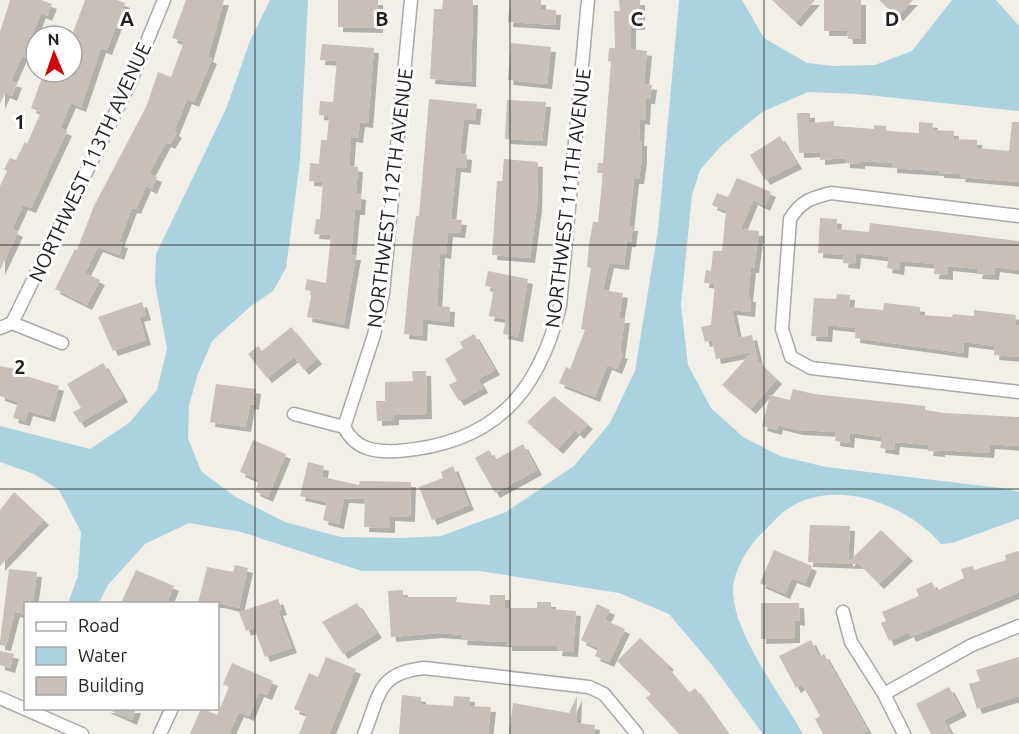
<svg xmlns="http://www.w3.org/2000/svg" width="1019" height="734" font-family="Ubuntu,sans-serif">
	<defs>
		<filter id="shadow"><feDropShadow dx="5" dy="5" stdDeviation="0" flood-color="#0004"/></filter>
	</defs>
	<rect width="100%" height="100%" fill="#f2efe9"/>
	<path fill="#aad3df" d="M270 0H308L300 161 286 268 273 291 251 306 212 341 198 374 189 405 188 438 201 471 234 496 285 522 341 537 401 538 441 536 506 512 574 466 610 423 635 371 658 230 679 0H742L764 38 807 63 834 66 875 65 912 51 952 0H996L1019 26V111L858 94 808 92 762 112 722 145 700 170 692 195 681 305 688 365 711 408 743 437 780 456 826 467 1009 489 1019 492V519L952 543 941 544C908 505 836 477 789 508 779 514 771 525 762 533 749 545 732 573 733 592 735 637 781 694 803 734H763L712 665 669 614 619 593 480 571H362L241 532 189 523 145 544 108 585 99 603H68L78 576 81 532 59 490 34 474 0 462V426L90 449 129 423 157 390 167 349 155 283 156 254 226 109 250 41Z"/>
	<g fill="#c7bfb8" filter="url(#shadow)">
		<path d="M10 0H41L52 4 47 16 41 13 29 43 36 46 32 61 22 56 11 81 17 83 12 96 5 93 0 104V32Z"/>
		<path d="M85 0H117L125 3 107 50 101 48 81 107 71 103 60 128 67 131 31 208 23 205 12 229 18 232 0 270V186L7 171 4 169 10 158 16 160 25 142 27 144 41 112 31 108 43 75 55 80 58 72H72V35Z"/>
		<path d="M186 0H224L208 57 212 59 194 102 187 99 174 131 177 133 170 144 166 142 149 174 157 177 152 189 146 186 136 209 132 208 119 242 123 243 119 255 98 247 85 273 100 280 87 305 55 289 75 249 77 250 94 206 147 105 158 72 171 77 184 42 172 38Z"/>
		<path d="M338 0H378V28L338 27Z"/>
		<path d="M443 0H473L471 82 430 79 434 9H442Z"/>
		<path d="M510 0H541V9L556 10 555 25 508 22Z"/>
		<path d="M619 0H640V25H631V49L647 51 644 84 652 85 650 99H646L645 120 640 119 639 141H642V158L639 179H634L629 226H633L631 242H627L624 265 609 263 603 290 623 293 619 318H625L620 353 623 354 617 369 607 365 595 397 559 383 566 367 570 369 585 330 581 329 591 268 587 267 589 244 593 222H598L603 173H597L598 163H603L611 62 608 61 609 48H615L614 11H620Z"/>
		<path d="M772 0H815L796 22Z"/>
		<path d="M824 0H861V39H848L847 31H824Z"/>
		<path d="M879 0H913L898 16Z"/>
		<path d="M511 43 551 47 547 84 508 80Z"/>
		<path d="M322 44 374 48 368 123 360 122 358 138 351 137 349 166 358 167 356 194 361 195 360 210H355L351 255H356L344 324 307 317 312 291 305 290 307 279 326 283 331 235 314 234 316 219H320L323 182 309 181 310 163 319 164 321 140H327L329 116 319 115 320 101 333 102 337 61 320 60Z"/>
		<path d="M429 99 477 104 475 120 464 119 460 154 467 155 466 168 456 167 451 219 462 220 460 233 448 232 446 254 440 253 437 306 450 307 449 322 423 319 422 336 404 334 413 239 416 216H419Z"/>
		<path d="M507 100 546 102 542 141 505 139Z"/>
		<path d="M797 113H810V123L834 121V126L874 129V125L886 126V131L919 133V122L933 123 932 130 954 131V139L977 140V148L1009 151 1012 122H1019V182L960 177 961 174 939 173V171L892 168V163L860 161V164L845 163V158L820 160V152L799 153Z"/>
		<path d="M780 136 797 164 765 180 750 155Z"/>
		<path d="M504 159 538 162 537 206 530 258 492 255 497 181H502Z"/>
		<path d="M737 178 771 192 765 206 753 200 741 229 759 231 754 268H751L748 297H751L750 312 732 310 738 338 752 335 758 361 777 379 751 409 722 385 752 352 716 359 712 340 705 342 701 327 711 325 715 284 704 283 706 270 711 271 713 251H722L726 211 712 205 717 193 728 197Z"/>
		<path d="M820 218 837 219 836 229 869 232 870 223 1019 241V270L995 267 994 275 977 274 978 269 948 266V275L934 274 935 264 900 261 899 270 887 268 889 257 856 253 855 264 843 263 844 255 818 253Z"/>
		<path d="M488 271 528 279 518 337 503 334 506 319 489 316 494 288 485 286Z"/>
		<path d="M837 294 850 295 849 307 883 310 884 303 920 307V315L952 317 953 314 974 316V310L1016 315 1015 325H1019V357L994 355 995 346 964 342 963 353 855 338 856 328 828 325 827 337 811 336 814 298 836 299Z"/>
		<path d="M142 302 146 315 139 317 146 340 113 351 98 317Z"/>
		<path d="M291 327 317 359 304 370 294 357 267 378 248 354 258 346 262 351Z"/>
		<path d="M474 334 495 370 478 379 483 388 459 401 449 385 457 381 445 359 463 348 460 342Z"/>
		<path d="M103 363 123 397 80 423 73 412 81 408 67 384Z"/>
		<path d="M0 366 20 370 19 374 59 386 50 417 28 411 25 421 13 418 18 402 0 396Z"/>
		<path d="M412 371H426L427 414 394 415V420L377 421 376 401H385V382L413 381Z"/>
		<path d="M216 384 256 389 254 405 250 404 246 427 210 422Z"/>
		<path d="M793 389 814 394 925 406V410L944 413 1019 417V446L990 444 989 453 940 450V452L928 451 929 445 895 442 894 450 880 448 882 437 850 433 849 443 835 441 836 432 798 430 778 425 777 430 762 426 770 395 790 400Z"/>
		<path d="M554 396 588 424 579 434 575 430 558 449 527 422Z"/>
		<path d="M253 440 286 454 268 497 255 491 259 480 240 472Z"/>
		<path d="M523 444 537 470 495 493 475 458 489 450 495 460Z"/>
		<path d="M308 462 324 466 322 477 359 485 360 481 411 482 410 517 390 516V528L364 527 365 499 344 498 339 524 323 520 327 502 300 496Z"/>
		<path d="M453 466 469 505 432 520 419 487 443 478 441 472Z"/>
		<path d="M14 492 44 520 0 566V510Z"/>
		<path d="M810 525 850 526 848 562 881 530 908 556 879 584 859 564 808 562Z"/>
		<path d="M774 550 812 566 805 583 792 578 785 594 760 583Z"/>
		<path d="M1019 551V592L911 637 909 632 889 641 881 623 886 621 882 612 919 596 916 589 932 582 936 591 964 578 961 569 973 566 974 570 1006 560 1005 555Z"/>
		<path d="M235 565 248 568 239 608 219 603H198L207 567 233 572Z"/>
		<path d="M9 569 37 572 33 603H26V614L15 612 6 646 0 645V642Z"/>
		<path d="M136 570 174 586 167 603H121Z"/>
		<path d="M403 590V597H457L456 602 490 605V595H505V608H537V602H551V609L576 611 573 652 557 651 558 646H507V642L462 640 463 635 437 633 391 637 388 591Z"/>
		<path d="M278 599 282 610 278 611 292 648 265 657 254 628 246 631 239 612Z"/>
		<path d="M357 603 377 633 343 654 322 622Z"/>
		<path d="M761 603H799L800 621 795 620V638L761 639Z"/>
		<path d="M597 604 610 610 605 620 625 629 609 662 595 656 598 648 581 640Z"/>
		<path d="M640 638 669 665 667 667 689 693 695 688 728 734H679L646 698 651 694 617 661Z"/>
		<path d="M811 640 819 657 824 654 868 731 862 734H823L815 719 820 716 802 684 796 688 779 656Z"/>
		<path d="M0 651 14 654 10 668 0 665Z"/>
		<path d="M326 657 356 669 329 734H299L307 714 294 709 309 673 318 677Z"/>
		<path d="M1019 657V696L977 709 969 684 980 681 976 670Z"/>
		<path d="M232 663 273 681 267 695 259 692 249 716 239 712 229 734H190L201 708 217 715 229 687 223 684Z"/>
		<path d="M949 687 962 711 944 720 951 734H931L916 704Z"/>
		<path d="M402 695 421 697V704L453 706 454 696 470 697 469 706 491 707 488 734H399Z"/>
		<path d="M577 696 576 723 595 725 594 734H509L513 703 569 713Z"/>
		<path d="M105 708H136L132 720Z"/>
	</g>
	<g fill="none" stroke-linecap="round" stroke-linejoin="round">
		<defs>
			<g id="minor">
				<path d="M1019 216 831 193C811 198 801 201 790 219L782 329 791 357 811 368 1019 392"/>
				<path d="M12 323 130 83 164 0"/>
				<path d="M0 328 12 323 62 343"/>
				<path d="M294 414 344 427C356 450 374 452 398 451 493 444 538 395 560 306L588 0"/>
				<path d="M344 427 374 335 383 293 411 0"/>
				<path d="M843 612 851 642 884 694 904 734"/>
				<path d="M884 694 972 645 1019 626"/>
				<path d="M0 698 82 734"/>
				<path d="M160 734 172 708"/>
				<path d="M364 734C380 695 377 673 424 668L589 687 604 694 637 734"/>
			</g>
		</defs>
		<use href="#minor" stroke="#a9a9a9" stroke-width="15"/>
		<use href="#minor" stroke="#fff" stroke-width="12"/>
	</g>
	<path fill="none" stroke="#222" stroke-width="1.5" stroke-opacity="0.55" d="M255 0V734M510 0V734M764 0V734M0 245H1019M0 489H1019"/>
	<g text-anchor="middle" stroke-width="6" stroke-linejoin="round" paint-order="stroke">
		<g font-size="20" fill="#222" stroke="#fff">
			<text transform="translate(90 162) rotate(-65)" y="7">NORTHWEST 113TH AVENUE</text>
			<text transform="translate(390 198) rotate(-83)" y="7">NORTHWEST 112TH AVENUE</text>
			<text transform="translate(568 198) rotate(-83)" y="7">NORTHWEST 111TH AVENUE</text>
		</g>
	</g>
	<g font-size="20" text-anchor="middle" font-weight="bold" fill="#222" stroke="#fff" stroke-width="6" stroke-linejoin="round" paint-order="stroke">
		<text x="127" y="26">A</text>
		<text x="382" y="26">B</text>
		<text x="637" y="26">C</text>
		<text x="892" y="26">D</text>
		<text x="20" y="129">1</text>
		<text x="20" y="374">2</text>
	</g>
	<rect x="24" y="602" width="195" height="108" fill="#ffffff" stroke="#a7a7a7" stroke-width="1.5"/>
	<rect x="36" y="622" width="30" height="9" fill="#ffffff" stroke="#a7a7a7" stroke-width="1.5"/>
	<text x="78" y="632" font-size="18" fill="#222222">Road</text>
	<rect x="36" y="647" width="30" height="18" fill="#aad3df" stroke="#a7a7a7" stroke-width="1.5"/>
	<text x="78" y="662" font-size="18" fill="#222222">Water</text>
	<rect x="36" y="677" width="30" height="18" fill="#c7bfb8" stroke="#a7a7a7" stroke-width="1.5"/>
	<text x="78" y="692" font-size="18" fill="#222222">Building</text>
	<g transform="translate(54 54) rotate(358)"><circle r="28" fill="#ffffff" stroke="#a7a7a7" stroke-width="1.5"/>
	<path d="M0-4.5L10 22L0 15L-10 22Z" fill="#d40000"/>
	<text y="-9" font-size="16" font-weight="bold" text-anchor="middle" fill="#222222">N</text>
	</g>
</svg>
